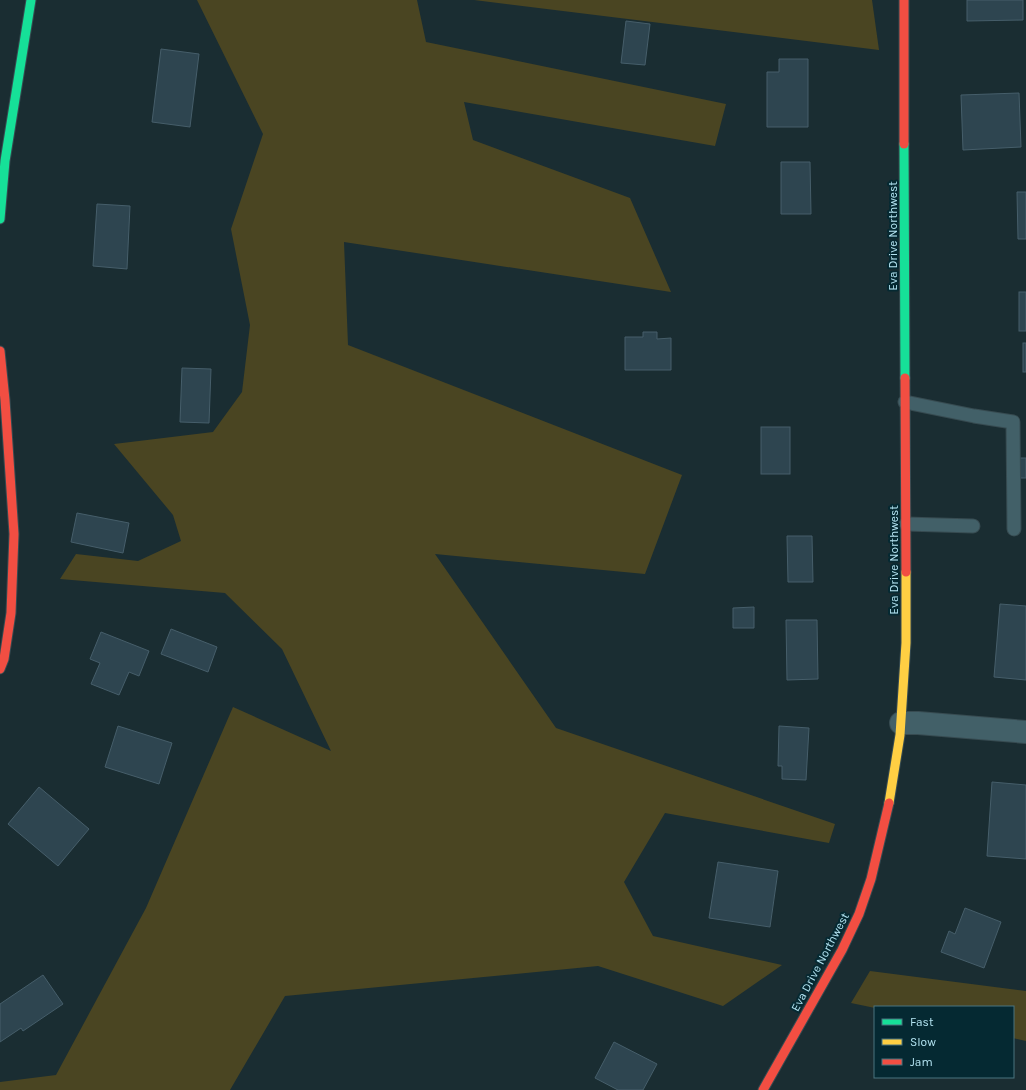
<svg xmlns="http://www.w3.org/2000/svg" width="1026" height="1090" font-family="Karla,sans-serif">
	<rect width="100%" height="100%" fill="#1a2d32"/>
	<g fill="#4a4522">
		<path d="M197 0H417L426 42 726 104 715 146 464 102 473 140 630 198 671 292 344 242 348 345 682 475 645 574 435 554 556 728 835 824 829 843 665 813 624 882 653 936 782 965 723 1006 598 966 285 996 230 1090H0V1082L56 1075 146 908 233 707 331 751 282 649 225 593 60 579 76 554 138 561 181 541 173 515 114 444 213 432 242 392 250 325 231 229 263 134Z"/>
		<path d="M474 0H872L879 50Z"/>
		<path d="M870 971 1026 991V1041L1013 1038V1007H875V1008L851 1003Z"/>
	</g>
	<g fill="#2e4550" stroke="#465e6a">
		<path d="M967 0H1023V20L967 21Z"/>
		<path d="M626 21 650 24 645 65 621 63Z"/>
		<path d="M161 49 199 54 190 127 152 122Z"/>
		<path d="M779 59H808V127H767V72H779Z"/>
		<path d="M1019 93 1021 147 963 150 961 95Z"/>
		<path d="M781 162H810L811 214H781Z"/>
		<path d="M1017 192H1026V239H1018Z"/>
		<path d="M97 204 130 206 127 269 93 266Z"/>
		<rect x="1019" y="292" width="7" height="39"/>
		<path d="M643 332H657V339L671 338V370H625V337H643Z"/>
		<rect x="1023" y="343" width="3" height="29"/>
		<path d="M182 368 211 369 209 423 180 422Z"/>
		<rect x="761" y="427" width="29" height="47"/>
		<rect x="1009" y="458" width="17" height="20"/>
		<path d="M77 513 129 523 123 553 71 542Z"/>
		<path d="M787 536H812L813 582H788Z"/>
		<path d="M1000 604 1026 606V680L994 677Z"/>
		<path d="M754 607V628H733V608Z"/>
		<path d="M786 620H817L818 679 787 680Z"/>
		<path d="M171 629 217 647 208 672 161 654Z"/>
		<path d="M101 632 149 651 139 676 129 672 119 695 91 684 100 663 90 659Z"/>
		<path d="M118 726 172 743 159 784 105 767Z"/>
		<path d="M779 726 809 728 806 780 782 779V766H778Z"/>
		<path d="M992 782 1026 785V859L987 856Z"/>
		<path d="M39 787 89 829 58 866 8 824Z"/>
		<path d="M718 862 778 871 770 927 709 918Z"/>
		<path d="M965 908 1001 922 984 968 941 952 949 931 955 934Z"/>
		<path d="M43 975 63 1004 23 1031 21 1028 0 1042V1004Z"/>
		<path d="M614 1042 657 1064 643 1090H618L595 1078Z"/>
	</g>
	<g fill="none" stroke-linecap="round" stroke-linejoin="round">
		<defs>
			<g id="lane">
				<path d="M905 402 974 416 1013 422 1014 529"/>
				<path d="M906 524 973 526"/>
			</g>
			<path id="street" d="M901 723H918L1026 732"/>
			<g id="fast">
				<path d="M904 144 905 378"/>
				<path d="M0 219 5 161 31 0"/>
			</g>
			<path id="slow" d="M889 803 900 735 906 643V572"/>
			<g id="jam">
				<path d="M904 0V144"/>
				<path d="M0 351 5 400 14 534 11 613 4 659 0 669"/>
				<path d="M905 378 906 572"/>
				<path d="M763 1090 842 950 859 914 871 879 889 803"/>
			</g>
		</defs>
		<use href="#lane" stroke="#374b51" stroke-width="15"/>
		<use href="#street" stroke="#374b51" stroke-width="24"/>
		<use href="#fast" stroke="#374b51" stroke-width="11"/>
		<use href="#slow" stroke="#374b51" stroke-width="11"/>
		<use href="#jam" stroke="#374b51" stroke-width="11"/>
		<use href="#lane" stroke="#426068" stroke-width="13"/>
		<use href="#street" stroke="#426068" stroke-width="22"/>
		<use href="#fast" stroke="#16e098" stroke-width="9"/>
		<use href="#slow" stroke="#ffcf43" stroke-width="9"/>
		<use href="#jam" stroke="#f24e42" stroke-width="9"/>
	</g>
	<g text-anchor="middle" stroke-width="4" stroke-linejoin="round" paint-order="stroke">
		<g font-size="12" fill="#b4e4f2" stroke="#052932">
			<text transform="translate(893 236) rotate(-90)" y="4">Eva Drive Northwest</text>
			<text transform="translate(894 560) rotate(-90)" y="4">Eva Drive Northwest</text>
			<text transform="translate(820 962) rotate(-62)" y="4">Eva Drive Northwest</text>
		</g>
	</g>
	<rect x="874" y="1006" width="140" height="72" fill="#052932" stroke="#4b747f"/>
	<rect x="882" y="1019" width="20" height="6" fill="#16e098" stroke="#4b747f"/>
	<text x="910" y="1026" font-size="12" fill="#b4e4f2">Fast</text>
	<rect x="882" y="1039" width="20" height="6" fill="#ffcf43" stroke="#4b747f"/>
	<text x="910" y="1046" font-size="12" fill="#b4e4f2">Slow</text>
	<rect x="882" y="1059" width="20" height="6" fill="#f24e42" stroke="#4b747f"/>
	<text x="910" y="1066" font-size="12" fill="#b4e4f2">Jam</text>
</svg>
